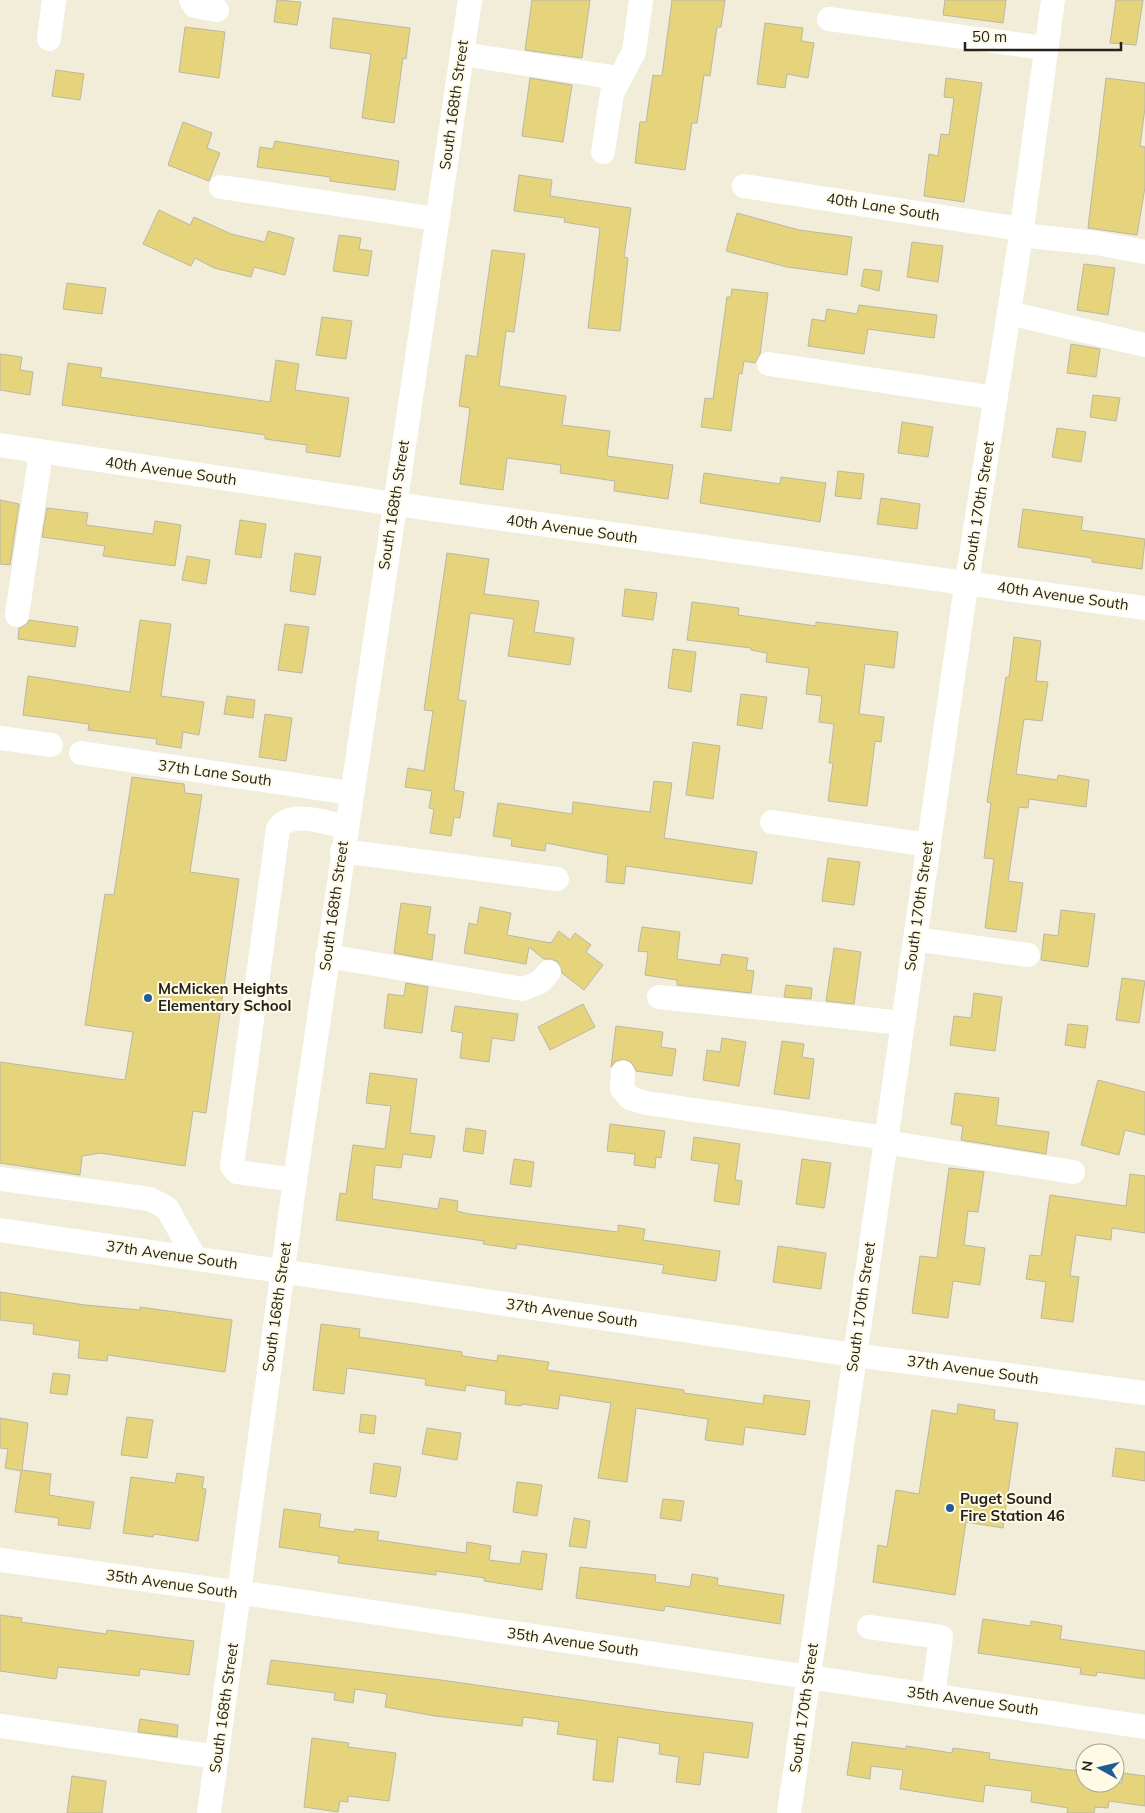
<svg xmlns="http://www.w3.org/2000/svg" width="1145" height="1813" font-family="Mulish,sans-serif">
	<rect width="100%" height="100%" fill="#f1edd9"/>
	<g fill="#e6d47d" stroke="#bab7a4">
		<path d="M277 0 301 2 297 25 274 22Z"/>
		<path d="M532 0H590L582 58 525 50Z"/>
		<path d="M672 0H725L721 27H717L710 76 704 75 697 123H692L685 170 635 163 640 122H646L653 75 662 76Z"/>
		<path d="M945 0H1006L1003 23 943 15Z"/>
		<path d="M1116 0H1143L1136 45 1110 43Z"/>
		<path d="M333 18 410 28 406 59 403 58 394 123 362 118 371 54 330 48Z"/>
		<path d="M765 23 803 28 801 41 814 43 808 78 787 74 785 88 757 84Z"/>
		<path d="M185 27 225 32 219 78 179 72Z"/>
		<path d="M56 70 84 74 80 100 52 96Z"/>
		<path d="M530 78 572 85 563 142 522 136Z"/>
		<path d="M946 78 982 83 964 202 924 196 929 154 938 156 941 134 949 135 954 98 944 97Z"/>
		<path d="M1106 78 1145 83V108L1140 146 1145 147V187L1137 235 1088 228Z"/>
		<path d="M183 122 212 133 207 148 220 153 209 181 168 165Z"/>
		<path d="M275 141 399 161 395 190 330 181V177L257 167 260 147 273 149Z"/>
		<path d="M519 175 552 180 550 196 631 208 624 257 628 258 620 331 588 328 600 228 564 222 565 218 514 211Z"/>
		<path d="M159 210 190 225 194 217 231 234 265 242 268 231 294 238 285 275 254 267 251 277 214 268 195 258 191 266 143 244Z"/>
		<path d="M737 213 799 230 852 237 847 275 787 267 726 251Z"/>
		<path d="M339 235 361 238 359 249 372 251 368 276 333 271Z"/>
		<path d="M912 242 943 246 938 282 907 277Z"/>
		<path d="M492 250 525 254 514 332 506 331 499 386 566 396 562 425 610 431 607 456 673 465 668 499 614 491 615 481 560 473 561 465 507 458 503 490 460 484 470 408 459 406 466 355 477 357Z"/>
		<path d="M1084 264 1115 268 1108 315 1077 310Z"/>
		<path d="M864 269 882 271 879 291 861 286Z"/>
		<path d="M67 283 106 288 102 314 63 309Z"/>
		<path d="M732 289 768 293 760 354 755 363 744 361 742 374 739 373 731 431 701 427 705 398 713 399 727 297H731Z"/>
		<path d="M859 305 937 315 934 338 868 329 864 354 808 346 812 319 825 321 827 309 857 314Z"/>
		<path d="M322 317 352 321 346 359 316 355Z"/>
		<path d="M1071 344 1100 349 1096 377 1067 373Z"/>
		<path d="M0 354 22 357 20 370 33 372 30 395 0 390Z"/>
		<path d="M276 360 299 364 295 390 349 398 340 457 306 452 307 445 265 439V435L62 405 68 363 102 368 100 377 270 402Z"/>
		<path d="M1093 395 1120 398 1116 421 1090 417Z"/>
		<path d="M902 422 933 427 928 457 898 453Z"/>
		<path d="M1057 428 1086 432 1081 462 1052 457Z"/>
		<path d="M838 471 864 474 861 499 835 496Z"/>
		<path d="M704 473 780 484 781 477 826 483 820 522 700 503Z"/>
		<path d="M881 498 920 504 917 529 877 524Z"/>
		<path d="M0 500 19 504 10 565 0 564Z"/>
		<path d="M47 508 88 513 86 525 153 534 155 521 181 525 175 566 103 556 105 546 42 537Z"/>
		<path d="M1023 509 1083 517 1081 530 1145 539 1142 569 1092 562V558L1018 547Z"/>
		<path d="M240 520 266 524 261 558 235 554Z"/>
		<path d="M295 553 321 557 315 595 290 591Z"/>
		<path d="M447 553 489 559 484 594 539 601 534 632 574 638 570 665 508 656 514 619 470 613 458 700 466 701 454 790 464 792 460 818 454 817 451 836 430 833 434 809 429 808 432 791 405 787 408 768 424 771 433 711 424 710Z"/>
		<path d="M187 556 210 560 206 584 182 580Z"/>
		<path d="M625 589 657 593 653 620 622 616Z"/>
		<path d="M692 602 739 608 738 615 816 626V622L898 632 894 668 865 664 859 714 884 717 881 742 875 741 867 806 828 801 833 763H829L834 724 819 722 822 696 806 694 809 668 766 662 767 653 751 650V648L687 640Z"/>
		<path d="M29 620 78 627 75 647 18 639 19 628 27 624Z"/>
		<path d="M140 620 171 624 161 696 204 702 199 735 183 732 181 748 156 744 157 739 88 730 89 724 23 715 28 676 130 692Z"/>
		<path d="M285 624 309 627 302 673 278 670Z"/>
		<path d="M1014 637 1041 641 1036 681 1048 682 1042 721 1024 719 1016 774 1057 780 1058 775 1089 780 1086 807 1029 799 1028 808 1019 807 1008 881 1023 883 1016 932 985 928 994 859 984 858 991 803 987 802 1006 677H1009Z"/>
		<path d="M673 649 696 652 691 692 668 688Z"/>
		<path d="M741 694 767 697 762 729 737 725Z"/>
		<path d="M227 696 255 700 253 718 224 714Z"/>
		<path d="M265 714 292 718 286 761 259 757Z"/>
		<path d="M693 742 720 746 713 799 686 795Z"/>
		<path d="M132 777 184 784 185 793 202 795 190 872 239 879 206 1113 193 1111 185 1166 100 1153 82 1156 80 1175 0 1163V1062L125 1080 133 1032 85 1025 105 894 114 895Z"/>
		<path d="M654 781 672 783 664 838 757 852 752 884 626 866 624 884 606 882 608 855 546 843 545 851 511 846 512 839 493 836 498 803 572 814 573 802 650 812Z"/>
		<path d="M828 858 860 862 854 905 822 901Z"/>
		<path d="M401 903 431 907 427 934 435 935 432 960 394 953Z"/>
		<path d="M480 907 511 913 507 935 551 943 559 931 570 940 575 933 591 945 586 952 603 965 584 990 562 973 558 962 551 959H544L529 947 526 964 464 953 469 923 477 925Z"/>
		<path d="M1061 910 1095 914 1088 967 1041 960 1044 934 1058 936Z"/>
		<path d="M642 927 680 932 677 959 720 965 722 954 748 958 746 970 754 971 751 993 677 985V980L645 975 648 952 638 951Z"/>
		<path d="M834 948 861 952 854 1004 826 1001Z"/>
		<path d="M1122 978 1145 981 1139 1023 1116 1020Z"/>
		<path d="M406 983 428 987 422 1033 384 1028 388 994 404 996Z"/>
		<path d="M786 985 812 988 811 999 784 997Z"/>
		<path d="M974 993 1002 997 995 1051 950 1045 954 1016 971 1018Z"/>
		<path d="M583 1004 595 1027 550 1050 538 1027Z"/>
		<path d="M455 1006 518 1014 514 1041 492 1038 489 1062 460 1058 463 1033 451 1031Z"/>
		<path d="M1068 1024 1088 1026 1085 1048 1065 1045Z"/>
		<path d="M616 1026 663 1032 661 1047 676 1049 672 1076 636 1071 631 1062 624 1059 616 1061 611 1067Z"/>
		<path d="M722 1038 746 1042 739 1086 703 1080 707 1050 720 1052Z"/>
		<path d="M782 1041 804 1044 802 1057 814 1059 809 1099 774 1094Z"/>
		<path d="M370 1073 417 1079 410 1133 435 1136 431 1158 403 1154 401 1168 375 1165 372 1199 438 1209 440 1198 458 1201 457 1211 469 1214 618 1232V1225L645 1229 643 1240 720 1251 716 1281 662 1273 664 1265 517 1244 516 1249 483 1244 484 1241 336 1220 340 1193 346 1194 353 1145 385 1149 391 1106 366 1103Z"/>
		<path d="M1098 1080 1145 1092V1135L1125 1130 1119 1155 1081 1145Z"/>
		<path d="M955 1093 999 1098 996 1125 1049 1132 1046 1154 961 1140 963 1126 951 1124Z"/>
		<path d="M610 1124 665 1131 661 1158 656 1157 655 1168 634 1165 635 1154 607 1151Z"/>
		<path d="M466 1128 486 1131 483 1154 463 1151Z"/>
		<path d="M694 1137 740 1144 735 1180 742 1181 739 1205 714 1201 719 1164 691 1160Z"/>
		<path d="M514 1159 534 1162 531 1187 510 1184Z"/>
		<path d="M802 1159 831 1163 824 1208 796 1204Z"/>
		<path d="M949 1168 984 1172 978 1212 968 1211 964 1245 985 1248 980 1285 953 1281 948 1318 912 1313 920 1256 937 1258Z"/>
		<path d="M1130 1174 1145 1176V1233L1112 1228 1111 1240 1076 1235 1070 1276 1079 1277 1073 1322 1041 1318 1046 1282 1026 1279 1030 1255 1041 1256 1050 1195 1126 1206Z"/>
		<path d="M778 1246 826 1253 821 1289 773 1282Z"/>
		<path d="M0 1292 85 1305 140 1310V1307L232 1320 225 1372 108 1355 107 1361 78 1358 80 1341 33 1334 34 1324 0 1320Z"/>
		<path d="M321 1324 360 1329 359 1337 462 1352V1356L497 1361 498 1355 549 1362 547 1370 684 1390V1393L763 1404 764 1395 810 1401 805 1435 745 1427 743 1445 705 1440 708 1419 636 1408 627 1482 598 1478 611 1403 560 1395 558 1409 522 1404 521 1406 505 1404 506 1391 466 1385 465 1391 425 1385 426 1379 347 1368 344 1394 313 1390Z"/>
		<path d="M53 1373 70 1375 67 1395 50 1393Z"/>
		<path d="M958 1404 995 1410 994 1420 1018 1423 1003 1528 966 1522 955 1595 873 1582 878 1545 887 1547 896 1490 919 1494 932 1410 957 1414Z"/>
		<path d="M361 1414 376 1416 374 1434 359 1432Z"/>
		<path d="M127 1417 153 1420 147 1458 121 1455Z"/>
		<path d="M0 1418 28 1423 22 1470 51 1474 49 1495 94 1502 90 1529 58 1525 59 1518 15 1512 21 1471 5 1468 8 1449 0 1448Z"/>
		<path d="M427 1428 461 1433 457 1460 422 1454Z"/>
		<path d="M1116 1448 1145 1452V1481L1112 1476Z"/>
		<path d="M374 1463 401 1467 396 1497 370 1493Z"/>
		<path d="M177 1473 204 1477 202 1488 206 1489 198 1541 154 1534 153 1537 123 1533 131 1477 175 1483Z"/>
		<path d="M517 1482 542 1485 537 1516 513 1512Z"/>
		<path d="M663 1499 684 1501 681 1521 660 1518Z"/>
		<path d="M284 1509 321 1514 319 1527 354 1532 355 1529 379 1532 377 1540 466 1553 467 1542 491 1546 489 1560 520 1564 522 1551 547 1554 542 1590 484 1581 485 1578 436 1571V1575L338 1563 339 1556 279 1547Z"/>
		<path d="M574 1518 590 1521 586 1548 569 1546Z"/>
		<path d="M580 1567 656 1575 655 1582 690 1587 692 1574 718 1578 717 1585 784 1595 780 1624 665 1606 664 1611 576 1598Z"/>
		<path d="M0 1615 22 1618 21 1622 106 1634 107 1630 194 1641 189 1675 140 1669 139 1676 58 1667 56 1679 0 1671Z"/>
		<path d="M983 1619 1031 1626V1621L1062 1626 1060 1639 1145 1651V1679L1097 1672 1096 1676 1080 1674 1081 1668 978 1653Z"/>
		<path d="M271 1660 441 1680 665 1712 753 1723 748 1758 704 1752 700 1785 676 1782 679 1757 659 1754 660 1744 618 1737 613 1782 593 1780 597 1740 557 1734 559 1722 523 1717 522 1726 435 1716 385 1707 387 1694 355 1689 353 1703 334 1700 335 1693 267 1684Z"/>
		<path d="M140 1719 178 1725 177 1737 138 1732Z"/>
		<path d="M312 1738 349 1743 348 1747 396 1753 389 1801 348 1796V1802L340 1801 338 1812 304 1807Z"/>
		<path d="M852 1742 906 1749V1746L952 1753 953 1748 990 1753 989 1759 1085 1772V1783H1122L1123 1773 1145 1776V1806L1109 1801 1108 1808 1095 1807 1094 1813H1067L1068 1808 1031 1802 1032 1791 985 1785 983 1802 900 1789 903 1770 871 1766 870 1779 847 1775Z"/>
		<path d="M72 1776 106 1781 102 1813H67Z"/>
	</g>
	<g fill="none" stroke-linecap="round" stroke-linejoin="round">
		<g stroke="#fff" stroke-width="24">
			<path d="M191 0 195 6 217 10"/>
			<path d="M829 19 1045 48"/>
			<path d="M49 39 54 0"/>
			<path d="M462 54 619 78"/>
			<path d="M603 152 612 93 634 52 641 0"/>
			<path d="M744 186 1021 229"/>
			<path d="M221 187 437 219"/>
			<path d="M1021 235 1096 243 1145 252"/>
			<path d="M1009 313 1145 345"/>
			<path d="M769 364 996 398"/>
			<path d="M0 445 395 504 1145 608"/>
			<path d="M17 615 41 452"/>
			<path d="M0 738 51 745"/>
			<path d="M81 753 350 793"/>
			<path d="M772 822 929 845"/>
			<path d="M342 851 557 879"/>
			<path d="M915 939 1028 955"/>
			<path d="M327 956 523 989 540 982 549 972"/>
			<path d="M659 997 902 1023"/>
			<path d="M623 1073 622 1089 630 1098 646 1103 886 1138"/>
			<path d="M885 1142 1073 1172"/>
			<path d="M0 1179 150 1199 167 1208 195 1258"/>
			<path d="M295 1180 237 1172 232 1166 278 829C291 809 325 823 346 827"/>
			<path d="M0 1230 854 1355 1145 1393"/>
			<path d="M0 1560 271 1597 1145 1727"/>
			<path d="M869 1627 941 1637 933 1695"/>
			<path d="M0 1726 217 1757"/>
			<path d="M209 1813 295 1180 470 0"/>
			<path d="M789 1813 963 607 1021 235 1053 0"/>
		</g>
	</g>
	<g fill="#1d5d93" stroke="#fefae6" stroke-width="2">
		<circle cx="148" cy="998" r="5"/>
		<circle cx="950" cy="1508" r="5"/>
	</g>
	<g text-anchor="middle" stroke-width="4" stroke-linejoin="round" paint-order="stroke">
		<g font-size="15" fill="#24221b" stroke="#fefae6">
			<text transform="translate(454 105) rotate(-82)" y="5">South 168th Street</text>
			<text transform="translate(883 207) rotate(9)" y="5">40th Lane South</text>
			<text transform="translate(171 471) rotate(8)" y="5">40th Avenue South</text>
			<text transform="translate(394 505) rotate(-81)" y="5">South 168th Street</text>
			<text transform="translate(979 506) rotate(-81)" y="5">South 170th Street</text>
			<text transform="translate(572 529) rotate(8)" y="5">40th Avenue South</text>
			<text transform="translate(1063 596) rotate(8)" y="5">40th Avenue South</text>
			<text transform="translate(215 773) rotate(8)" y="5">37th Lane South</text>
			<text transform="translate(334 906) rotate(-82)" y="5">South 168th Street</text>
			<text transform="translate(919 906) rotate(-82)" y="5">South 170th Street</text>
			<text transform="translate(172 1255) rotate(8)" y="5">37th Avenue South</text>
			<text transform="translate(277 1307) rotate(-82)" y="5">South 168th Street</text>
			<text transform="translate(861 1307) rotate(-82)" y="5">South 170th Street</text>
			<text transform="translate(572 1313) rotate(8)" y="5">37th Avenue South</text>
			<text transform="translate(973 1370) rotate(8)" y="5">37th Avenue South</text>
			<text transform="translate(172 1584) rotate(8)" y="5">35th Avenue South</text>
			<text transform="translate(573 1642) rotate(8)" y="5">35th Avenue South</text>
			<text transform="translate(973 1701) rotate(8)" y="5">35th Avenue South</text>
			<text transform="translate(224 1708) rotate(-82)" y="5">South 168th Street</text>
			<text transform="translate(804 1708) rotate(-82)" y="5">South 170th Street</text>
		</g>
		<g font-size="15" font-weight="bold" fill="#24221b" stroke="#fefae6" text-anchor="start">
			<text x="158" y="994">McMicken Heights<tspan x="158" dy="17">Elementary School</tspan></text>
			<text x="960" y="1504">Puget Sound<tspan x="960" dy="17">Fire Station 46</tspan></text>
		</g>
	</g>
	<g transform="translate(1100 1768) rotate(278)"><circle r="24" fill="#fefae6" stroke="#a7a495"/>
	<path d="M0-4L9 19L0 12L-9 19Z" fill="#1d5d93"/>
	<text y="-8" font-size="14" font-weight="bold" text-anchor="middle" fill="#24221b">N</text>
	</g>
	<path d="M965 42v8h156v-8" fill="none" stroke="#24221b" stroke-width="2.5"/>
	<text x="972" y="42" font-size="15" fill="#24221b" stroke="#fefae6" stroke-width="4" paint-order="stroke">50 m</text>
</svg>
